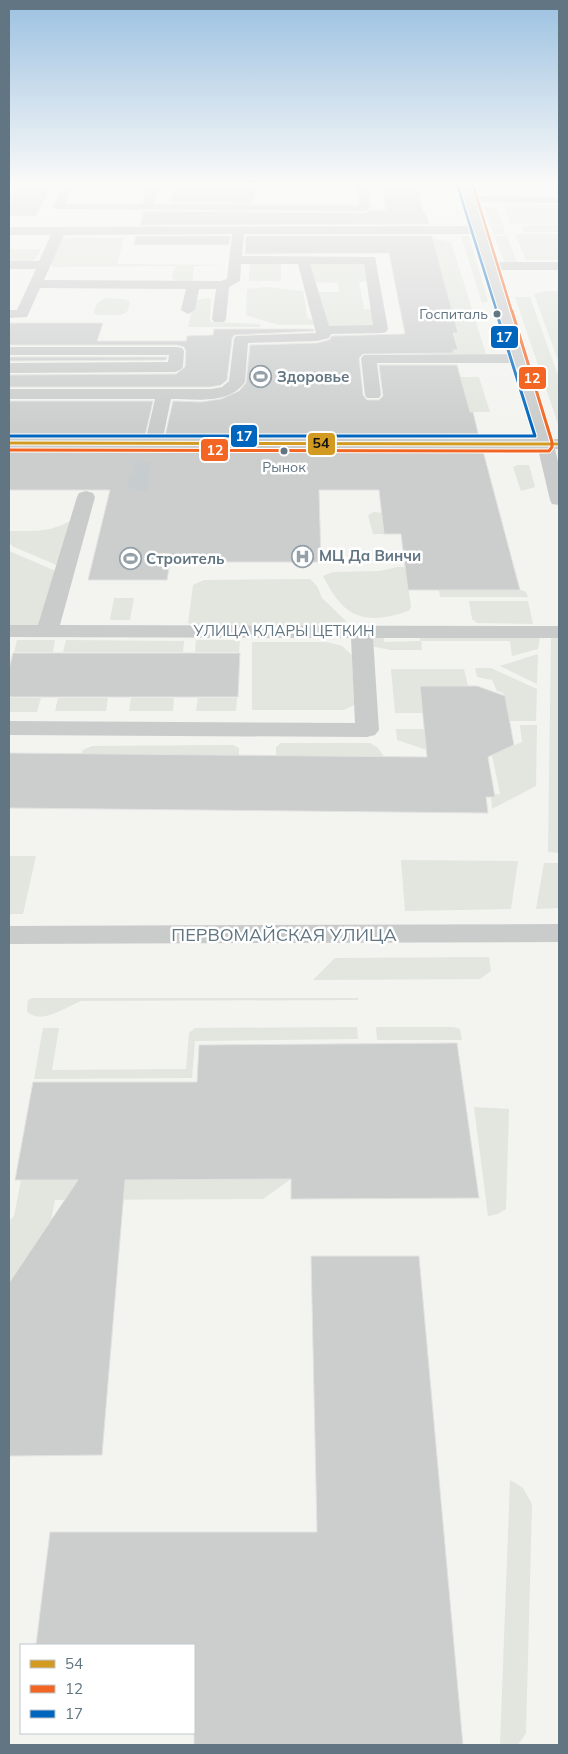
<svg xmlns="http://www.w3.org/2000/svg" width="568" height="1754" font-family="Mulish,sans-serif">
	<rect width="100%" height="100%" fill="#f3f3f0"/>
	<g fill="#e2e6de">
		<path d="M503 204 559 205V224H511Z"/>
		<path d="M484 207H496L506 234H494Z"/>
		<path d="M522 225H559V232H524Z"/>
		<path d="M515 234H559V260H526Z"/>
		<path d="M461 236H469L488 301 482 303Z"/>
		<path d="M494 236H507L518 265 505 263Z"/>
		<path d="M428 237 451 242 486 354H362L351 350H458L454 333H458L437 256Z"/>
		<path d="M69 238H124L117 264 228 265 194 266 192 283 172 279 173 271 176 266 52 267 53 266 51 264 62 239Z"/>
		<path d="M9 249H41C36 265 24 263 9 263Z"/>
		<path d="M307 261 364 263 367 281 359 282 364 309H373L375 325 328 327 317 292H339L338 283 313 282Z"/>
		<path d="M250 263H281V281H249Z"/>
		<path d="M265 287 303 291 307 317 313 321 314 325H279L246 315 247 289Z"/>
		<path d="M546 291H559V363L534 294Z"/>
		<path d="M515 297H530L559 378V427Z"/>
		<path d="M105 298 125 299 130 302 127 312 121 315H97L94 313C94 306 99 301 105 298Z"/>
		<path d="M205 298 211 299 210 320 212 322 259 324 261 327H188L194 301Z"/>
		<path d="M460 377H479L490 412H470Z"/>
		<path d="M518 465H529L535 487 521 491 513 467Z"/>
		<path d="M374 512 383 513 384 534H373L368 515Z"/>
		<path d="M75 518 61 567 12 546 9 540V531C35 531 52 533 75 518Z"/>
		<path d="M9 551 58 572 41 627H9Z"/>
		<path d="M397 567H405L411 606 410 610C404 613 397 614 391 616 354 624 339 607 323 576L333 572 380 571Z"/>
		<path d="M310 579 317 586 322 598 346 621 343 626 195 625 188 623 193 585 204 580Z"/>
		<path d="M439 590H521L526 592 528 597H440Z"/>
		<path d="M114 598H134L130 620H110Z"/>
		<path d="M469 601H528L533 624 477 623 472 619Z"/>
		<path d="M371 634H383L384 642 420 641V637L540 636 538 649 512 656 510 641H421L422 650H391L370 646Z"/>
		<path d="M551 638H559V853L548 852Z"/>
		<path d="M17 640H55L53 652H14Z"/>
		<path d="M66 640 184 641 183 652H63Z"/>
		<path d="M196 640H240L239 652H195Z"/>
		<path d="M252 642H327L342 646 352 655 354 705 344 710H252Z"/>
		<path d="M538 654 537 684 500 666Z"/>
		<path d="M475 668H491L537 689 536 721H510L503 693 497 691 492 680 477 677Z"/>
		<path d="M391 669H464L468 686H420L423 713H395Z"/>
		<path d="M9 698H41L37 712H9Z"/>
		<path d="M58 698H108L106 711H55Z"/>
		<path d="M131 698H174L173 711H129Z"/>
		<path d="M198 698H237L236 711H196Z"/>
		<path d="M520 725H537L536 786 492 809 491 795 500 794 492 755 522 742Z"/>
		<path d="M396 729H425L427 750 397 740Z"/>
		<path d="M281 743H370L378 748 384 757 276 756V747Z"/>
		<path d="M233 745 239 748V755L81 754 83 750 92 746Z"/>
		<path d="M9 856H36L23 914H9Z"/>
		<path d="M401 860 518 861 511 909 405 911Z"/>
		<path d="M544 863H559V908L536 909Z"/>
		<path d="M489 957 491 971 480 979 313 980 335 958Z"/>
		<path d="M32 998H358V1000L81 1001C66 1007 40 1026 27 1011L28 1000Z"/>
		<path d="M357 1027 358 1039 195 1041 192 1078 34 1079 43 1028H59L52 1070 186 1069 189 1033 195 1028Z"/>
		<path d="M376 1027H453L460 1029 462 1040H377Z"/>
		<path d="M474 1107 509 1109 506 1209 498 1214 488 1216Z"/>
		<path d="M291 1179 263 1199 55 1200 51 1220 9 1283V1221L14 1216 21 1180Z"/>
		<path d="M510 1480 523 1488 532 1504 526 1733 518 1745H500Z"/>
	</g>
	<g fill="#cccece" stroke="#e2e2e0">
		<path d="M18 182H53L36 216H9V199Z"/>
		<path d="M176 182H256L253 203 170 202Z"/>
		<path d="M382 182H416L423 212 426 213 429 224 140 225 144 211 365 213 371 210H386Z"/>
		<path d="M136 236H230L229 245H134Z"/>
		<path d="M246 236H432L458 333H453L458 350H453L454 353 363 354 359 358 363 395 367 400H379L383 396 379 365H457L470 412H473L479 437 165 436 173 401 201 402 221 399 239 391 246 383 250 345 317 343 329 340 332 336 405 334 389 253 245 254Z"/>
		<path d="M9 323H103L97 341H186L187 336 213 335 214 329H313L314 331 234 335 232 339 227 380 221 385 211 387H9V375L176 374 185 367 186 351 184 347 177 345H9Z"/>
		<path d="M9 357H167L166 360 9 361Z"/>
		<path d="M9 401H153L145 436H9Z"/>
		<path d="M9 450 483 451 520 590H408L401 534H384L379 490H319L321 562H170L167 580H88L110 490H9Z"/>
		<path d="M13 653H240L238 697H9V669Z"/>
		<path d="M420 686H477L505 696 514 745 488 757 495 797H486L488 813 9 808V753L427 757Z"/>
		<path d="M457 1043 479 1198 291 1199V1179L125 1180 102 1455 9 1456V1283L78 1180H15L33 1082H197L199 1045Z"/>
		<path d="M311 1256H419L463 1745H194V1645H36L50 1532H317Z"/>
	</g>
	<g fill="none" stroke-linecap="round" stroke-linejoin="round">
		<path stroke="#c7cdcf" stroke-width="16" stroke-dasharray="16 8" stroke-linecap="butt" d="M140 477 143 461"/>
		<path stroke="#c7cdcf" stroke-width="20" stroke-dasharray="20 10" stroke-linecap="butt" d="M137 490 140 476"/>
		<g fill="#cacccc" fill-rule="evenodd">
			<path d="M64 182H75L66 204H142L150 182H161L154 204 359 205 357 182H367L371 208 365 211 55 209 53 207Z"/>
			<path d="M459 182H470L474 196 559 197V203L476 202 495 262H559V270H498L552 439H559V449H555L559 466V505L552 504 550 500 538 449 9 448V438H146L155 399H9V389H211L222 387 229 381 234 339 236 336 316 333 298 264H241L240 281 229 287 226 319 224 322H214L212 319 216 289H199L195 310 188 314 181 310 186 289 40 288 27 317 9 318V310H17L36 269H9V261H39L51 235H9V227L472 226ZM232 234 227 279 221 281 44 280 64 235ZM244 234H474L510 354 364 355 361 358 365 395 367 398H379L381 395 377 363H512L535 439 163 438 171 399C195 399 229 405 245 382L248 343 317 341 329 338 331 334 381 333 386 332 388 329 375 257 242 256ZM310 264H364L373 325 329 326Z"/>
			<path d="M9 347H177L182 348 184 351 183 367 180 370 175 372 9 373V363L168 362 169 355H9Z"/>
			<path d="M86 491 93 493 95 497 60 625 559 626V638H373L379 730 375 735 367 737 9 735V721L355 723 351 638 9 637V625H38L77 497 79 493Z"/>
			<path d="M559 924V942L9 944V926Z"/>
		</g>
		<defs>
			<path id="bus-1" d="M9 443 559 444"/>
			<path id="bus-2-far1" d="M472 182 512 312"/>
			<path id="bus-2" d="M9 450 549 451 552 447V442L512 311"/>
			<path id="bus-3-far1" d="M457 184 497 312"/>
			<path id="bus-3" d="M9 436H535L496 311"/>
		</defs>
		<use href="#bus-1" stroke="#fff" stroke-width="5"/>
		<use href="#bus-2-far1" stroke="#fff" stroke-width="4.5"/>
		<use href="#bus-2" stroke="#fff" stroke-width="5"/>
		<use href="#bus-3-far1" stroke="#fff" stroke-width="4.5"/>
		<use href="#bus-3" stroke="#fff" stroke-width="5"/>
		<use href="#bus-1" stroke="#d29a20" stroke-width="3"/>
		<use href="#bus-2-far1" stroke="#f26522" stroke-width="2.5"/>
		<use href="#bus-2" stroke="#f26522" stroke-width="3"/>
		<use href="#bus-3-far1" stroke="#0065bd" stroke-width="2.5"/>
		<use href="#bus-3" stroke="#0065bd" stroke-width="3"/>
	</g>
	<linearGradient id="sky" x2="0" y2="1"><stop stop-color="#9cc1e1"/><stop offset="0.43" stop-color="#fafaf8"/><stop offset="1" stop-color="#fafaf8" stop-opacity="0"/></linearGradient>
	<rect width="568" height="428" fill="url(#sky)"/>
	<defs>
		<symbol id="stadium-ring" viewBox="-11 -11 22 22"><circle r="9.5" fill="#fff" stroke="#94a1a8" stroke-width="1.5"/><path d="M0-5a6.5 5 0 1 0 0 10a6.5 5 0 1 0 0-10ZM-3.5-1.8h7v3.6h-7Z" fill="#94a1a8"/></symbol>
		<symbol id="hospital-ring" viewBox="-11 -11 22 22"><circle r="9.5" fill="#fff" stroke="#94a1a8" stroke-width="1.5"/><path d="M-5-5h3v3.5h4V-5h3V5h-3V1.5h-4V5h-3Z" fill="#94a1a8"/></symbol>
	</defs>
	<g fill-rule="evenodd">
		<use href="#stadium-ring" x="248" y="364" width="25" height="25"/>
		<use href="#hospital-ring" x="290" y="544" width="25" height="25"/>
		<use href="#stadium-ring" x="118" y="546" width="25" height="25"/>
	</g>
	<g fill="#617582" stroke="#fff" stroke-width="2">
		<circle cx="497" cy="314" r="4.5"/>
		<circle cx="284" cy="451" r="4.5"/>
	</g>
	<g text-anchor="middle" stroke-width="5" stroke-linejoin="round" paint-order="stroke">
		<g font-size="14" fill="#617582" stroke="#fff" text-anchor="end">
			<text x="488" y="319">Госпиталь</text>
			<text x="284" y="472" text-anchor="middle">Рынок</text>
		</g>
		<g font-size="15" font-weight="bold" fill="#617582" stroke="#fff" text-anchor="start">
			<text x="277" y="382">Здоровье</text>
			<text x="319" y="561">МЦ Да Винчи</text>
			<text x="146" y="564">Строитель</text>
		</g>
		<g font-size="15" fill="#617582" stroke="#fff">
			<text x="284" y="636">УЛИЦА КЛАРЫ ЦЕТКИН</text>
		</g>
		<g font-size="18" fill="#617582" stroke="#fff">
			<text x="284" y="941">ПЕРВОМАЙСКАЯ УЛИЦА</text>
		</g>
	</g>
	<g stroke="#fff" stroke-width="2">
		<rect x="490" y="325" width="29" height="24" rx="5" fill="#0065bd"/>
		<rect x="518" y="366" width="29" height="24" rx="5" fill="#f26522"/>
		<rect x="230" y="424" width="28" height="24" rx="5" fill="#0065bd"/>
		<rect x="307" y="432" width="29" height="24" rx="5" fill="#d29a20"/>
		<rect x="200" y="438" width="29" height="24" rx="5" fill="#f26522"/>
	</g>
	<g font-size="14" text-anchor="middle" font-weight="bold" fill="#fff">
		<text x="504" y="342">17</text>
		<text x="532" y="383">12</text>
		<text x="244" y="441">17</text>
		<text x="215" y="455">12</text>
	</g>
	<g font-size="14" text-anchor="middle" font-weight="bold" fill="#111">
		<text x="321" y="448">54</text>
	</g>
	<rect width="568" height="1754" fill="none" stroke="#617582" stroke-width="20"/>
	<rect x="20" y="1644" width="175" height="90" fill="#ffffff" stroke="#c0c8cd"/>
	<rect x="30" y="1660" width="25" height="8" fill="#d29a20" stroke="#c0c8cd"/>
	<text x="65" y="1669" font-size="15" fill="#617582">54</text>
	<rect x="30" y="1685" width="25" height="8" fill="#f26522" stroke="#c0c8cd"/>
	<text x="65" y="1694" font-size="15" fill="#617582">12</text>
	<rect x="30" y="1710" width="25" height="8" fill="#0065bd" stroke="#c0c8cd"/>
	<text x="65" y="1719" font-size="15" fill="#617582">17</text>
</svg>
